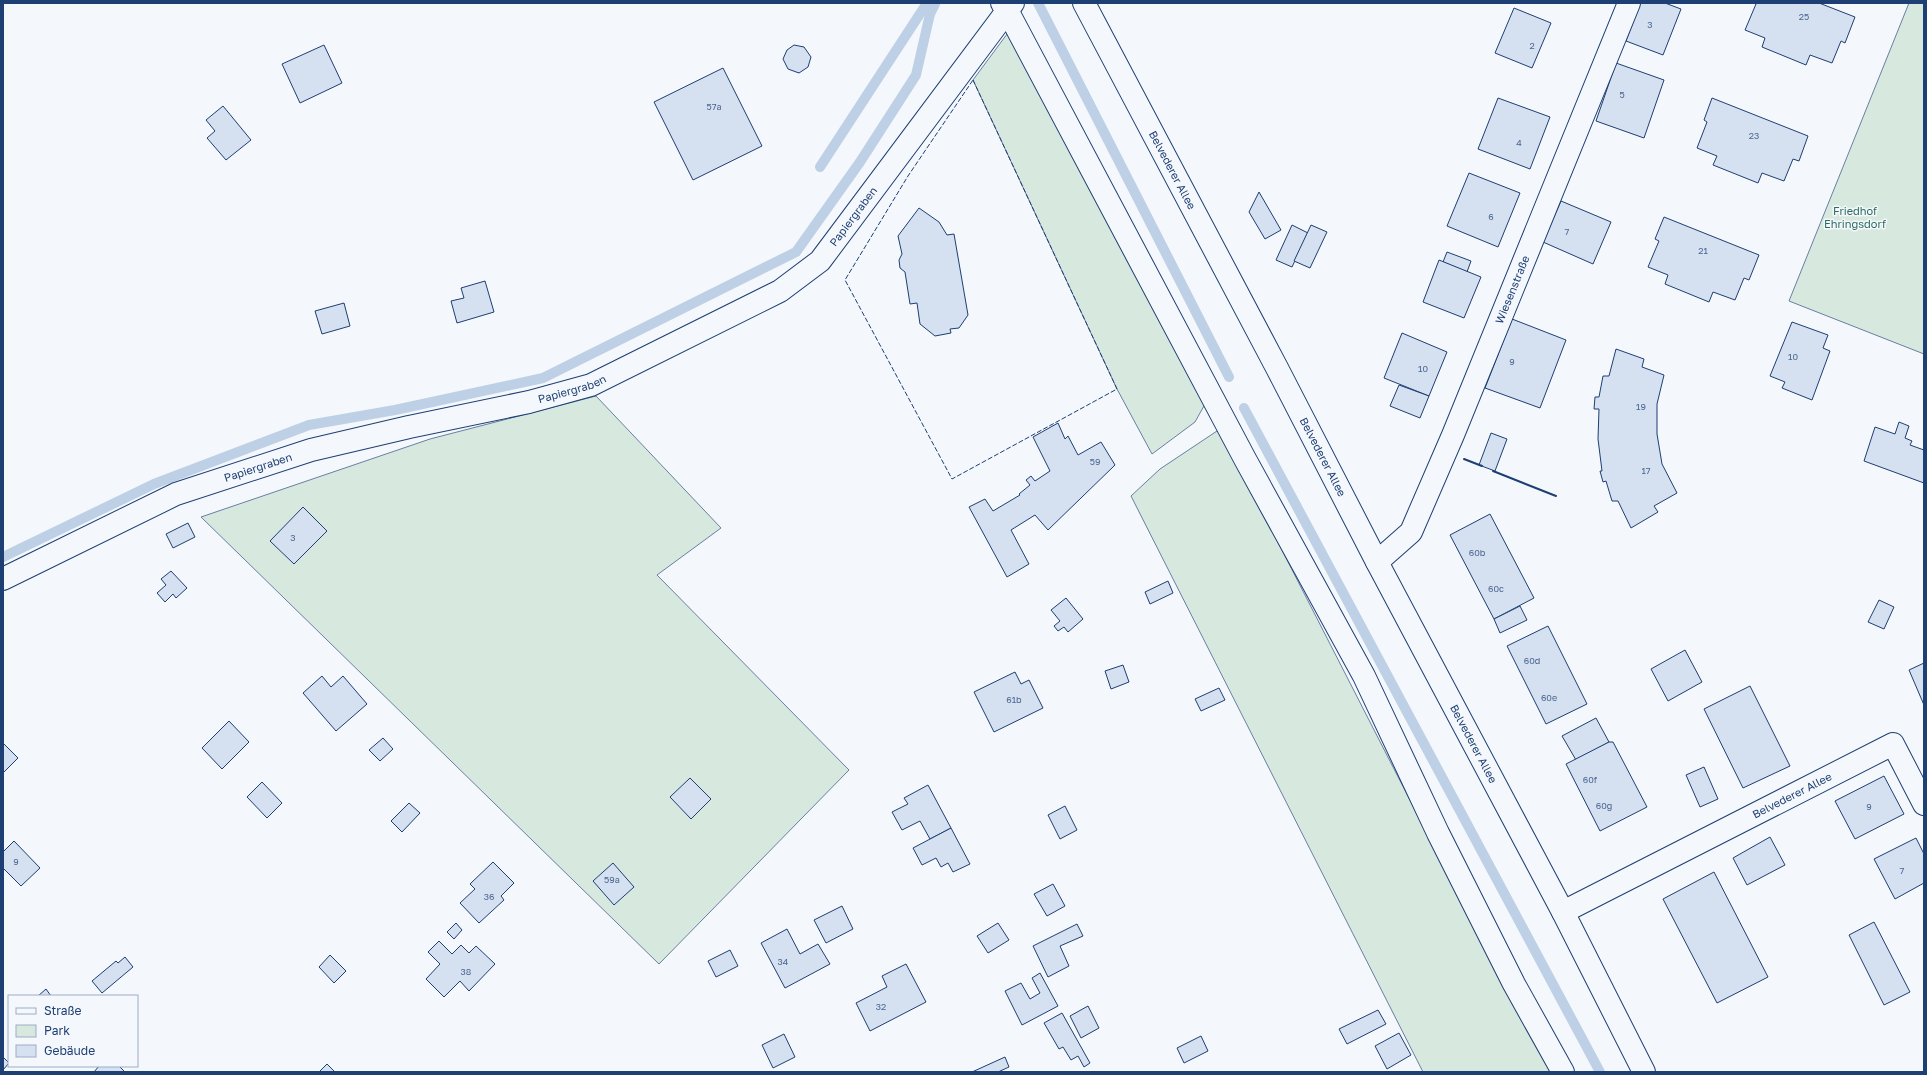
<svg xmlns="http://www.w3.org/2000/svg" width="1927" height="1075" font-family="'Golos Text',sans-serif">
	<rect width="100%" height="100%" fill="#f4f7fb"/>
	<g fill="#d7e8df" stroke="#687fa3">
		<path d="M1909 3H1924V354L1789 301Z"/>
		<path d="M1010 30 1082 175 1205 404 1195 422 1152 454 1117 389 973 80Z"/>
		<path d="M596 396 721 528 657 575 849 770 659 964 201 517 430 439Z"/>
		<path d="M1220 429 1500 976 1552 1072H1423L1131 496 1160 469Z"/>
	</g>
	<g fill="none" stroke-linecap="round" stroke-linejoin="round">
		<g stroke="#bed0e5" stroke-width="10">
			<path d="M1038 3 1229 377"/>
			<path d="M820 167 927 3"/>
			<path d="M1244 408 1600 1072"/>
			<path d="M3 557 154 484 309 425 395 410 543 378 796 252 860 162 916 75 930 14 935 4"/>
		</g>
	</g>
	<g fill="#d5e0f0" stroke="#1d3f73">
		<path d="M1640 3H1665L1681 9 1663 55 1626 41Z"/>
		<path d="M1754 3H1819L1855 17 1845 43 1841 41 1832 63 1810 55 1806 65 1762 47 1765 38 1745 30 1756 4Z"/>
		<path d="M1514 8 1551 23 1532 68 1495 53Z"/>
		<path d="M324 45 342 83 300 103 282 64Z"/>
		<path d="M794 45 804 47 811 57 808 67 799 73 788 69 783 59 787 50Z"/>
		<path d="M1616 63 1664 80 1644 138 1596 121Z"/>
		<path d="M723 68 762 146 693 180 654 102Z"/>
		<path d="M1498 98 1550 117 1530 169 1478 149Z"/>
		<path d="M1712 98 1808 136 1799 161 1793 159 1784 181 1762 173 1758 183 1713 165 1717 156 1697 148 1707 122 1704 120Z"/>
		<path d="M223 106 251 140 226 160 207 138 215 131 206 120Z"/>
		<path d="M1469 173 1520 193 1498 247 1447 226Z"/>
		<path d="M1259 192 1281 230 1265 239 1249 212Z"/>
		<path d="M1561 201 1611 222 1593 264 1543 242Z"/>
		<path d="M919 208 939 222 947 235 954 234 968 315 959 328 950 329 951 333 935 336 920 324 917 303 910 304 905 272 900 268 899 260 902 254 898 236Z"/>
		<path d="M1664 217 1759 255 1749 280 1744 278 1735 300 1713 292 1709 302 1665 284 1668 275 1648 267 1659 241 1655 239Z"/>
		<path d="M1292 225 1308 233 1292 267 1276 260Z"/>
		<path d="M1311 225 1327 232 1310 268 1294 261Z"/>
		<path d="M1447 252 1471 261 1467 272 1443 262Z"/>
		<path d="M1439 260 1481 277 1464 318 1423 302Z"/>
		<path d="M485 281 494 312 457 323 451 301 464 298 461 288Z"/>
		<path d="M344 303 350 326 322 334 315 311Z"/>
		<path d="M1512 319 1566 340 1540 408 1485 388Z"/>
		<path d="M1792 322 1828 335 1823 348 1830 351 1812 400 1782 388 1785 382 1770 376Z"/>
		<path d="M1402 333 1447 352 1429 396 1384 378Z"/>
		<path d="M1616 349 1644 359 1642 367 1664 375 1657 404V434L1662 464 1677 493 1654 506 1658 512 1631 528 1618 501H1612L1606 481 1603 482 1600 471H1602L1598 439 1599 409H1594L1595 397H1599L1603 376H1609Z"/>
		<path d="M1399 385 1429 396 1420 418 1390 406Z"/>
		<path d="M1899 422 1909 426 1905 438 1912 441 1910 445 1924 450V483L1864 461 1875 427 1895 434Z"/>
		<path d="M1058 423 1065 439 1068 436 1078 455 1101 442 1115 465 1048 530 1035 515 1011 530 1029 564 1007 577 969 507 985 499 993 511 1020 495 1019 494 1030 485 1026 480 1031 476 1035 481 1050 471 1033 437Z"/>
		<path d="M1491 433 1507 439 1495 471 1479 465Z"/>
		<path d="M303 507 327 531 294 564 270 541Z"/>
		<path d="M1490 514 1534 598 1494 619 1450 535Z"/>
		<path d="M188 523 195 537 173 548 166 534Z"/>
		<path d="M171 571 187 588 176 598 173 594 165 602 157 593 166 585 161 579Z"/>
		<path d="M1168 581 1173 593 1150 604 1145 592Z"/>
		<path d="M1066 598 1083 619 1068 632 1064 627 1058 631 1054 626 1060 621 1051 610Z"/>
		<path d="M1879 600 1894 607 1884 629 1868 622Z"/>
		<path d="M1520 606 1527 620 1500 633 1494 619Z"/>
		<path d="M1548 626 1587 704 1546 724 1507 646Z"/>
		<path d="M1685 650 1702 682 1668 701 1651 669Z"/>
		<path d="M1924 663V705L1909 670Z"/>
		<path d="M1123 665 1129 682 1111 689 1105 671Z"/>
		<path d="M1015 672 1021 684 1029 680 1043 708 994 732 974 692Z"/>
		<path d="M322 676 331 687 343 676 367 704 336 731 303 693Z"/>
		<path d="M1750 686 1790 766 1743 788 1704 709Z"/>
		<path d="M1219 688 1225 700 1201 711 1195 699Z"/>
		<path d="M1596 718 1609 742 1576 760 1562 736Z"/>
		<path d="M229 721 249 742 222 769 202 748Z"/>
		<path d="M383 738 393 749 380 761 369 750Z"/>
		<path d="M1609 742H1613L1647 807 1600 831 1566 764Z"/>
		<path d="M3 743 18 758 3 773Z"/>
		<path d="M1704 767 1718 799 1700 807 1686 775Z"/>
		<path d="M1884 776 1904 814 1855 839 1835 801Z"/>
		<path d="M690 778 711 799 691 819 670 797Z"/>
		<path d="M262 782 282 803 267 818 247 797Z"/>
		<path d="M928 785 951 828 930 839 920 821 902 830 892 812 908 804 904 798Z"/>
		<path d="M409 803 420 813 402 832 391 821Z"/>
		<path d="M1065 806 1077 830 1060 839 1048 815Z"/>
		<path d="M951 828 970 864 953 872 948 863 941 867 936 858 922 865 913 848Z"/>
		<path d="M1770 837 1785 865 1747 885 1733 858Z"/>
		<path d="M1916 838 1924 854V883L1895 899 1874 859Z"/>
		<path d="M14 841 40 868 21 886 3 868V852Z"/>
		<path d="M493 862 514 883 501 896 504 900 479 923 460 903 475 889 470 884Z"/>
		<path d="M613 863 634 887 614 905 593 881Z"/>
		<path d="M1714 872 1768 977 1717 1003 1663 899Z"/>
		<path d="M1053 884 1065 906 1047 916 1034 894Z"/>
		<path d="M842 906 853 929 826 943 814 920Z"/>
		<path d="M1874 922 1910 992 1884 1005 1849 935Z"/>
		<path d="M456 923 462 930 454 939 447 932Z"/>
		<path d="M998 923 1009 940 988 953 977 936Z"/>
		<path d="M1077 924 1083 936 1060 946 1069 966 1048 977 1033 946Z"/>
		<path d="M787 929 800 954 818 944 830 964 785 988 761 943Z"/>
		<path d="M439 941 452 954 461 945 469 953 476 946 495 964 469 991 460 981 444 997 426 979 440 964 428 952Z"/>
		<path d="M730 950 738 966 716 977 708 961Z"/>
		<path d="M330 955 346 971 334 983 319 967Z"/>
		<path d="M125 957 133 967 102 993 92 981 116 961 118 963Z"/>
		<path d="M906 964 926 1002 870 1031 856 1003 887 987 882 976Z"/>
		<path d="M1040 973 1058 1006 1022 1025 1005 991 1021 983 1030 999 1040 993 1032 978Z"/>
		<path d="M46 989 51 996H38Z"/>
		<path d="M1088 1006 1099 1028 1081 1038 1070 1016Z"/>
		<path d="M1378 1010 1386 1024 1347 1044 1339 1029Z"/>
		<path d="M1062 1013 1090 1063 1084 1067 1078 1056 1071 1060 1063 1047 1059 1049 1044 1023Z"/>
		<path d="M1399 1033 1411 1055 1387 1069 1375 1046Z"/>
		<path d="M784 1034 795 1057 773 1068 762 1045Z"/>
		<path d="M1201 1036 1208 1051 1184 1063 1177 1048Z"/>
		<path d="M3 1057 9 1063 3 1070Z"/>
		<path d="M1005 1057 1009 1067 998 1072H972Z"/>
		<path d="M327 1064 335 1072H319Z"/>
		<path d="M99 1066H119L125 1072H94Z"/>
	</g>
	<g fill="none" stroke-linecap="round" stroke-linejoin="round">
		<defs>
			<g id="minor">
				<path d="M1002 3 1007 10 1245 459 1364 676 1438 833 1514 984 1563 1072"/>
				<path id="s1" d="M1084 3 1277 368 1377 562 1563 912 1644 1072"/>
				<path id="s2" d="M1377 562 1411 532 1453 435 1629 3"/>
				<path id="s3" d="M3 579 176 494 311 450 409 427 529 402 591 385 780 291 820 261 1013 3"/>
				<path id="s4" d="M1563 912 1893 744 1924 804"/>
			</g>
		</defs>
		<use href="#minor" stroke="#1d3f73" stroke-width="24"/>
		<use href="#minor" stroke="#f4f7fb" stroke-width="22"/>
		<path stroke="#1d3f73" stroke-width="1" stroke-dasharray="5 2" stroke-linecap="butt" d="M973 80 1117 389 952 479 845 280 908 176Z"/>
		<g stroke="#1d3f73" stroke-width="2">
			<path d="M1464 459 1482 466"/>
			<path d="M1493 471 1556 496"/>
		</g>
	</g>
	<g text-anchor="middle" stroke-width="3" stroke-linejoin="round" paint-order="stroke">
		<g font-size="9" fill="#4b6792">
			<text x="1804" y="20">25</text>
			<text x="1650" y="28">3</text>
			<text x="1532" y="49">2</text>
			<text x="1622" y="98">5</text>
			<text x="714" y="110">57a</text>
			<text x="1754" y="139">23</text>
			<text x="1519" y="146">4</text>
			<text x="1491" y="220">6</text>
			<text x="1567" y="235">7</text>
			<text x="1703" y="254">21</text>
			<text x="1793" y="360">10</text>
			<text x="1512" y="365">9</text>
			<text x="1423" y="372">10</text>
			<text x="1641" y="410">19</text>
			<text x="1095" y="465">59</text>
			<text x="1646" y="474">17</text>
			<text x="293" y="541">3</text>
			<text x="1477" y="556">60b</text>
			<text x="1496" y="592">60c</text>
			<text x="1532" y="664">60d</text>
			<text x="1549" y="701">60e</text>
			<text x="1014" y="703">61b</text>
			<text x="1590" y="783">60f</text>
			<text x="1604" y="809">60g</text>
			<text x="1869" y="810">9</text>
			<text x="16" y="865">9</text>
			<text x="1902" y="874">7</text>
			<text x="612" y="883">59a</text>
			<text x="489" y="900">36</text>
			<text x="783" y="965">34</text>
			<text x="466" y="975">38</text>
			<text x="881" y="1010">32</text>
		</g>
		<g font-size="11" fill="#1d3f73" stroke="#f4f7fb">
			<text dy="4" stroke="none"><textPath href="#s1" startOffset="189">Belvederer Allee</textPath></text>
			<text dy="4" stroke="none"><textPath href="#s3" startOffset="939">Papiergraben</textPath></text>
			<text dy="4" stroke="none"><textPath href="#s2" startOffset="308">Wiesenstraße</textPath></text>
			<text dy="4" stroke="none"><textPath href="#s3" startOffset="603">Papiergraben</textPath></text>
			<text dy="4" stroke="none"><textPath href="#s1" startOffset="513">Belvederer Allee</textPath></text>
			<text dy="4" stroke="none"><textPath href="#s3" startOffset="279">Papiergraben</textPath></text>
			<text dy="4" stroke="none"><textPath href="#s1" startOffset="837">Belvederer Allee</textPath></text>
			<text dy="4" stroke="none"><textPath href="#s4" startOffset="257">Belvederer Allee</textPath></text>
		</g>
		<g font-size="11" fill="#2c6c60" stroke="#f4f7fb">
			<text x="1855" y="215">Friedhof<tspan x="1855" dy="13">Ehringsdorf</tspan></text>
		</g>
	</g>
	<rect width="1927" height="1075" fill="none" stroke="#1d3f73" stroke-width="8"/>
	<rect x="8" y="995" width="130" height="72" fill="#f4f7fb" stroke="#9eadc5"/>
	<rect x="16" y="1008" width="20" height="6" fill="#f4f7fb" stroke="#9eadc5"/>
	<text x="44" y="1015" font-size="12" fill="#1d3f73">Straße</text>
	<rect x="16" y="1025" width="20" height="12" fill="#d7e8df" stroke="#9eadc5"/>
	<text x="44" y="1035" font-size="12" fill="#1d3f73">Park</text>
	<rect x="16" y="1045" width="20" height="12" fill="#d5e0f0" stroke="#9eadc5"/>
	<text x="44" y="1055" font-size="12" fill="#1d3f73">Gebäude</text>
</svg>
